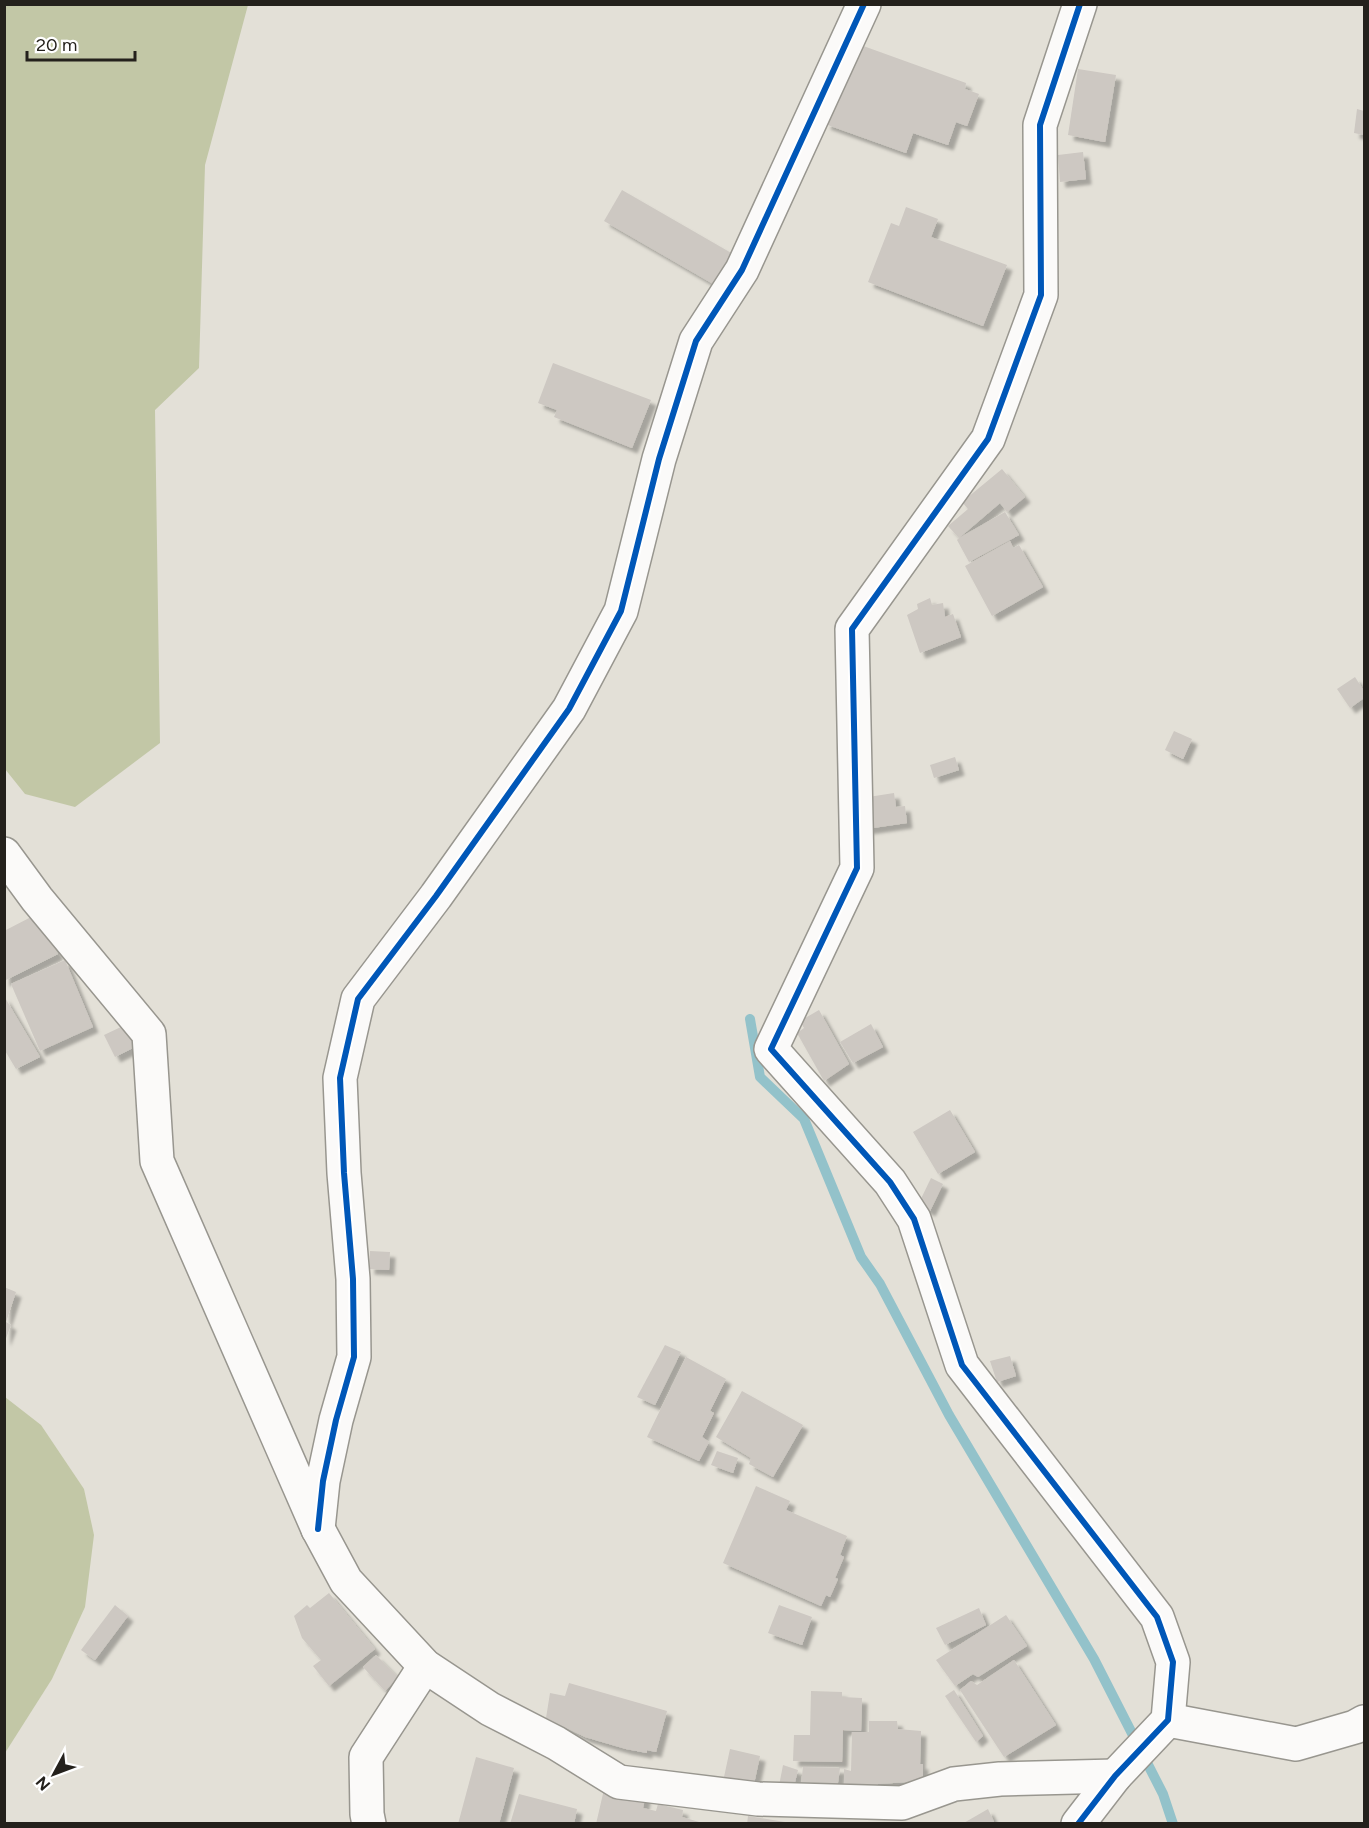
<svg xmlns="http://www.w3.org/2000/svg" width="1369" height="1828" font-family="Figtree,sans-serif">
	<defs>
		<filter id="shadow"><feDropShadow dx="5.5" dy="5.5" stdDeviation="1.5" flood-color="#0004"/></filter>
	</defs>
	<rect width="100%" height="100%" fill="#e3e0d7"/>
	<g fill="#c2c7a6">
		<path d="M4 5H248L205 165 199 368 155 410 160 743 75 807 25 794 5 769Z"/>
		<path d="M5 1397 41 1425 84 1489 94 1535 85 1607 52 1679 5 1753Z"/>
	</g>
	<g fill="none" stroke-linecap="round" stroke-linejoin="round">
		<path stroke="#93c2ca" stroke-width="10" d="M750 1019 760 1077 804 1119 861 1257 880 1284 949 1415 1094 1659 1163 1794 1173 1824"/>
	</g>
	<g fill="#cdc8c2" filter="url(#shadow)">
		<path d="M855 43 966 83 965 89 979 94 967 126 956 122 948 145 913 133 906 153 825 124Z"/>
		<path d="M1078 69 1116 75 1105 142 1068 135Z"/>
		<path d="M1357 109 1364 111V135L1354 133Z"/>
		<path d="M1083 152 1086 179 1060 182 1058 155Z"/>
		<path d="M622 190 733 254 715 285 604 221Z"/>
		<path d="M906 207 938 219 931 237 1007 265 983 326 868 282 891 223 899 226Z"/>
		<path d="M553 363 651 400 632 448 554 417 557 410 538 403Z"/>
		<path d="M1002 469 1025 497 1007 512 1000 503 959 538 1005 512 1019 535 969 562 957 540 959 538 948 526 968 509 962 502Z"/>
		<path d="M1010 541 1013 548 1019 545 1043 587 992 616 965 566Z"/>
		<path d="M930 598 932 605 943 603 945 617 953 614 961 637 920 653 907 615 918 609 917 604Z"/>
		<path d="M1355 677 1364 691V698L1350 708 1337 689Z"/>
		<path d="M1174 731 1192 739 1183 759 1165 750Z"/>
		<path d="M955 757 959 770 934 778 930 765Z"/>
		<path d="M894 793 896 807 905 806 907 823 866 829 862 798Z"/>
		<path d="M35 915 58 954 4 981V931Z"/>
		<path d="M65 960 93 1027 40 1051 11 984Z"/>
		<path d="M4 996 40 1057 16 1069 4 1049Z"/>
		<path d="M819 1010 849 1064 824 1081 797 1033 804 1028 800 1021Z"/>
		<path d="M871 1024 883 1047 853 1063 840 1042Z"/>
		<path d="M123 1026 135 1047 115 1057 104 1035Z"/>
		<path d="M950 1110 975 1152 938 1174 913 1132Z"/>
		<path d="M931 1178 943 1184 930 1211 918 1205Z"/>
		<path d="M370 1251 390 1252 389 1270 369 1269Z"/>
		<path d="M4 1287 16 1292 6 1322 11 1325 5 1341Z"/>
		<path d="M665 1345 681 1352 655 1405 637 1397Z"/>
		<path d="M1010 1356 1016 1376 997 1382 990 1361Z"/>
		<path d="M686 1357 726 1379 710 1411 714 1413 702 1437 709 1442 699 1461 647 1437Z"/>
		<path d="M742 1391 803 1425 773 1477 749 1464 751 1458 716 1437Z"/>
		<path d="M717 1451 738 1458 733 1473 711 1465Z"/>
		<path d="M756 1486 790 1501 786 1510 847 1536 840 1555 844 1557 835 1578 838 1579 830 1597 826 1595 821 1606 723 1563Z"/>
		<path d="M329 1593 375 1649 329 1686 313 1666 321 1660 302 1638 294 1616 307 1605 310 1608Z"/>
		<path d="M115 1605 128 1616 95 1660 81 1650Z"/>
		<path d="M779 1605 812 1617 802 1645 768 1633Z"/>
		<path d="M979 1608 986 1625 945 1645 936 1628Z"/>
		<path d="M1006 1615 1027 1646 978 1677 973 1674 955 1686 936 1660Z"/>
		<path d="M376 1655 398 1677 385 1691 363 1667Z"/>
		<path d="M1014 1660 1056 1725 1004 1757 960 1690 971 1681 977 1685Z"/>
		<path d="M569 1683 667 1711 656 1752 647 1750V1753L626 1749 585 1737 546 1718 550 1693 565 1696Z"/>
		<path d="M954 1690 983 1736 976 1742 945 1696Z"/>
		<path d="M811 1691 842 1692V1697L862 1698 861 1731 843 1730 842 1762 793 1761 794 1735H810Z"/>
		<path d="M869 1721H897L898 1729 921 1731 920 1764H923V1781L878 1784V1793L844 1790V1769L851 1771 852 1732H869Z"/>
		<path d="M730 1749 760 1756 754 1784 724 1777Z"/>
		<path d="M476 1757 514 1768 499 1824H458Z"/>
		<path d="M783 1765 798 1770 793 1790 779 1786Z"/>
		<path d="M803 1767 840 1768 836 1797 800 1794Z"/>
		<path d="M605 1785 646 1794 643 1808 656 1811 658 1804 683 1810 682 1817 706 1824H596Z"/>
		<path d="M519 1794 577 1809 574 1824H510Z"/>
		<path d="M988 1809 995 1824H962Z"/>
		<path d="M748 1816 785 1822V1824H747Z"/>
	</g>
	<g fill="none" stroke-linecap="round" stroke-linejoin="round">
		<defs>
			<g id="minor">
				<path d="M4 854 37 899 149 1034 157 1161 318 1529 346 1581 425 1666 490 1709 556 1743 619 1782 758 1799 902 1803 954 1784 1000 1779 1115 1776"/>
				<path d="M318 1529 323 1481 336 1420 354 1357 353 1279 344 1173 340 1078 358 999 436 896 569 709 621 611 659 459 696 341 742 270 864 4"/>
				<path d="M1168 1720 1296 1744 1355 1727 1364 1722"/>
				<path d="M369 1824 367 1814 366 1757 425 1666"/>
				<path d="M1078 1824 1115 1776 1168 1720 1173 1662 1157 1617 962 1365 914 1219 890 1182 771 1049 857 868 852 629 988 439 1041 295 1040 125 1080 4"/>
			</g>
		</defs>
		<use href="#minor" stroke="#98968f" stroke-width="36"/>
		<use href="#minor" stroke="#fbfaf9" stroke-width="33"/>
		<defs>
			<g id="cycleway">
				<path d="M318 1529 323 1481 336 1420 354 1357 353 1279 344 1173 340 1078 358 999 436 896 569 709 621 611 659 459 696 341 742 270 864 4"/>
				<path d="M1078 1824 1115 1776 1168 1720 1173 1662 1157 1617 962 1365 914 1219 890 1182 771 1049 857 868 852 629 988 439 1041 295 1040 125 1080 4"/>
			</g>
		</defs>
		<use href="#cycleway" stroke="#fff" stroke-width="10"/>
		<use href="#cycleway" stroke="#0057b8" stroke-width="6"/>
	</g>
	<rect width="1369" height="1828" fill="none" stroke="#24211c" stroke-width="12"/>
	<g transform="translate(54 1774) rotate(229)" stroke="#ffffff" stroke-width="4.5" paint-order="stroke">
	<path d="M0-4.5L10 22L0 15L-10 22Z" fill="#24211c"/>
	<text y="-9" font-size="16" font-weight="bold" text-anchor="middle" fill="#24211c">N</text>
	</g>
	<path d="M27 51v9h108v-9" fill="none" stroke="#24211c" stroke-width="3"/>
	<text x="36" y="51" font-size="18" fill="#24211c" stroke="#ffffff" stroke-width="4.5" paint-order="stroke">20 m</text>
</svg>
